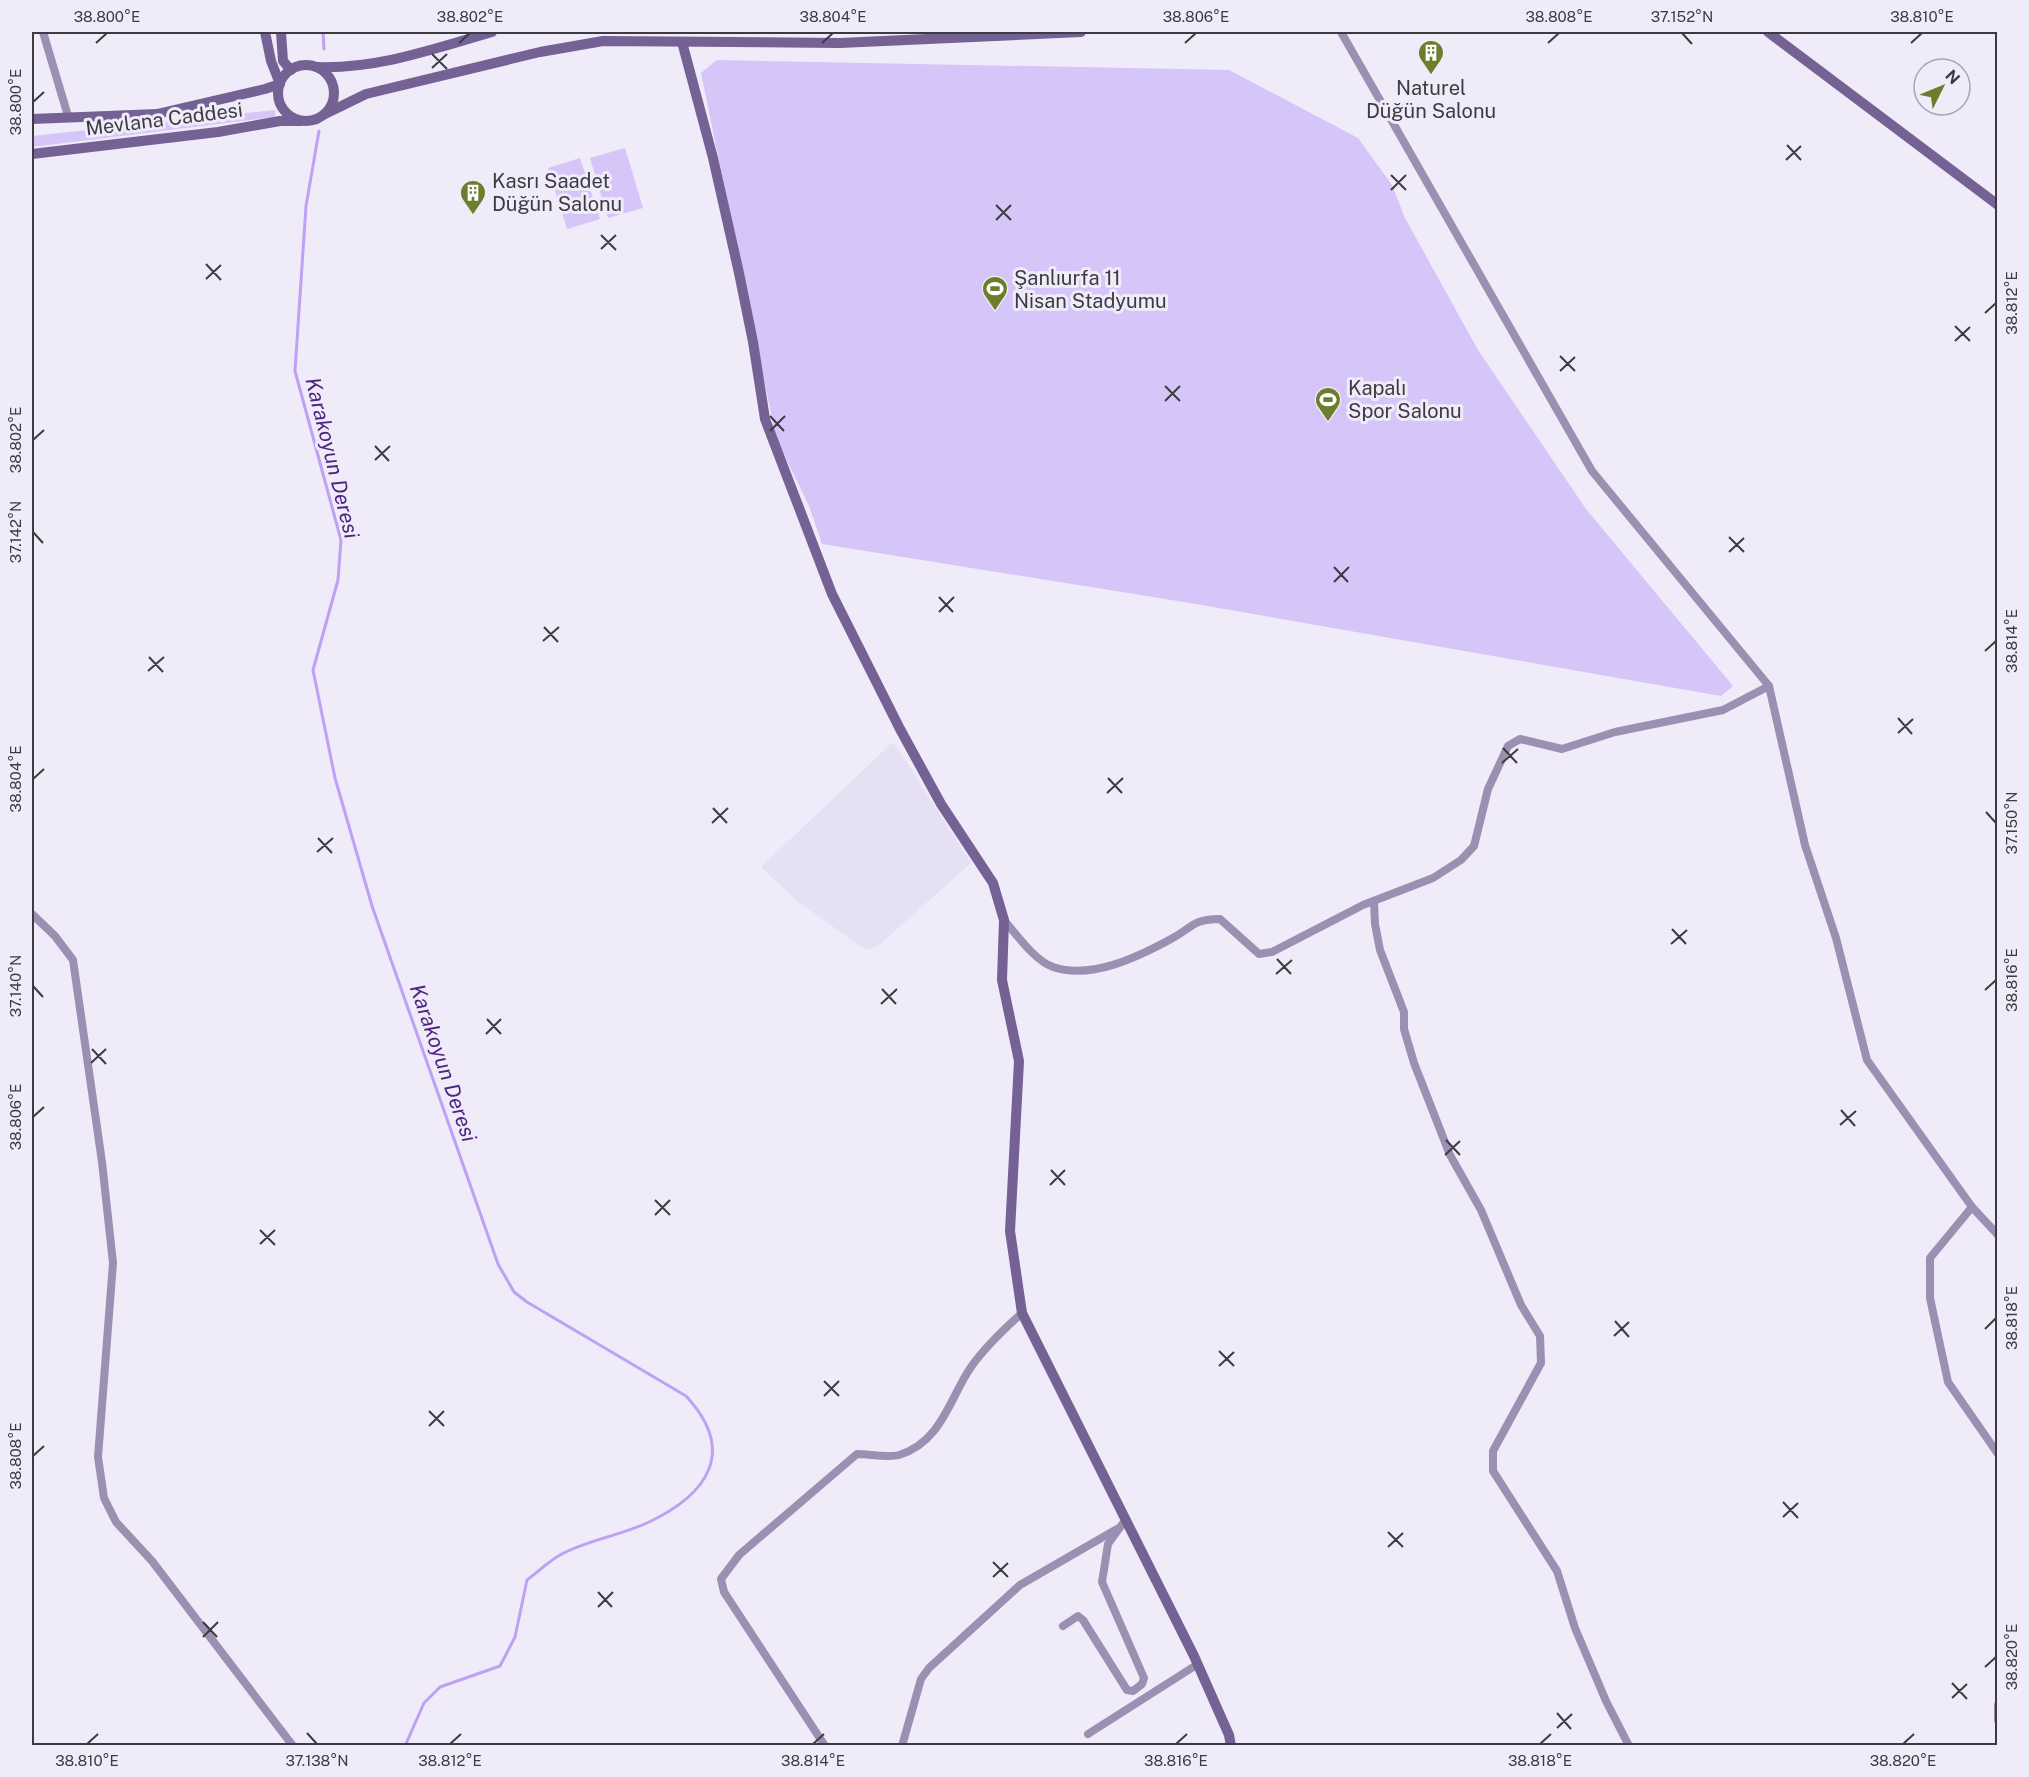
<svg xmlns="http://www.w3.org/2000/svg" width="2029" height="1777" font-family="'Public Sans',sans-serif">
	<rect width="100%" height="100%" fill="#efebf9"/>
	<path fill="#e6e0f5" d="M892 743 895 744 971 863 878 946 866 950 797 901 762 868 763 865Z"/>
	<g fill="#d6c5f8">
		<path d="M717 60 1229 70 1358 138 1392 185 1405 218 1478 350 1586 509 1733 686 1721 696 1190 603 822 544 809 506 776 438 701 73Z"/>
		<path d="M275 110V117L32 147V136Z"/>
		<path d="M625 148 643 208 608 218 590 158Z"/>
		<path d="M580 158 600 219 567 229 548 168Z"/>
	</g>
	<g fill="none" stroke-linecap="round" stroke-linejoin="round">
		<g stroke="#bea1f2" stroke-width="3">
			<path d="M323 32 324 49"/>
			<path d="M319 131 306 206 295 371 341 540 338 580 313 670 335 778 372 906 498 1264 514 1292 527 1302 686 1396C738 1452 707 1495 647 1523 619 1536 587 1540 560 1555 549 1561 538 1572 527 1580L515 1637 500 1666 440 1687 424 1703 405 1746"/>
		</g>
		<g stroke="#9b8fb2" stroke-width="8">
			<path d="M43 32 68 116"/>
			<path d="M1341 32 1592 471 1769 686 1805 845 1836 938 1867 1060 1972 1207 1998 1235"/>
			<path d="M1374 901 1375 924 1380 950 1404 1012V1029L1414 1063 1450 1155 1481 1210 1521 1305 1540 1336 1541 1363 1493 1451V1471L1557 1571 1575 1628 1606 1701 1629 1746"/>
			<path d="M32 914 55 936 73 960 102 1162 113 1263 98 1457 104 1498 116 1522 152 1561 293 1746"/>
			<path d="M1004 920C1017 935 1034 960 1053 967 1091 980 1138 957 1171 939 1193 927 1193 919 1220 919L1259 954 1272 952 1363 905 1433 878 1461 860 1474 846 1488 789 1508 746 1520 739 1562 749 1615 732 1723 710 1769 686"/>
			<path d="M1972 1207 1930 1258V1298L1948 1382 1998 1454"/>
			<path d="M1063 1626 1078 1616 1083 1620 1127 1690 1133 1691 1142 1684 1144 1678 1102 1582 1108 1544 1126 1519"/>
			<path d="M1998 1705V1720"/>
			<path d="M1088 1734 1198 1664"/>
			<path d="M825 1746 724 1592 721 1579 739 1555 857 1454C869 1454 888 1458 899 1455 942 1442 950 1397 971 1367 985 1347 1004 1329 1022 1313"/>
			<path d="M902 1746 921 1679 929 1668 1020 1585 1117 1529"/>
		</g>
		<g stroke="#746294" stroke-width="10">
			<path d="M281 32 283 61 291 70"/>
			<path d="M1768 32 1998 205"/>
			<path d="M682 42 713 158 739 273 753 342 765 419 832 594 900 729 941 804 993 883 1004 920 1002 980 1019 1061 1010 1231 1022 1313 1194 1656 1229 1735 1231 1746"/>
			<circle cx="306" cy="93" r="28"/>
			<path d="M317 67C378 69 433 49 492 32"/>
			<path d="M325 114 366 94 540 52 603 41 840 43 1081 32"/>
			<path d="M32 119 157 114 265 89 280 84 271 61 265 32"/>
			<path d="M32 154 218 132 280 121H301"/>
		</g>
	</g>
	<path fill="none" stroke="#3d3b41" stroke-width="2" d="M1682 33 1692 44M96 43 107 33M459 43 470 33M822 43 833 33M1185 43 1196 33M1548 43 1559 33M1911 43 1922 33M432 54 447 69M432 68 447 54M33 102 44 92M1787 145 1801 160M1786 160 1801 146M1391 175 1406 190M1391 190 1406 175M996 205 1011 220M996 220 1011 205M601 235 616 250M601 249 616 235M206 264 221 280M206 279 221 265M1985 313 1996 303M1955 326 1970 341M1955 341 1970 327M1560 356 1575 371M1560 371 1575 357M1165 386 1180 401M1165 401 1180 386M770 416 784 431M770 431 785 416M33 440 44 430M375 446 389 461M375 460 390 446M33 532 43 543M1729 537 1744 552M1729 552 1744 538M1334 567 1348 582M1334 582 1349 567M939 597 953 612M939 612 954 597M544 627 558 642M543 641 559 627M1985 651 1996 641M149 657 163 672M148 671 164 657M1898 718 1912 734M1898 733 1913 719M1503 748 1517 763M1502 763 1518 749M1108 778 1122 793M33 779 44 769M1107 793 1123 778M713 808 727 823M1986 812 1996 823M712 823 728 808M318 838 332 853M317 852 333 838M1672 929 1686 944M1671 944 1687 930M1277 959 1291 974M1276 974 1292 960M33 986 43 997M882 989 896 1004M1985 990 1996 980M881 1004 897 989M487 1019 501 1034M486 1034 501 1019M92 1049 106 1064M91 1063 106 1049M1841 1110 1855 1126M33 1117 44 1107M1840 1125 1856 1111M1446 1140 1460 1155M1445 1155 1460 1141M1051 1170 1065 1185M1050 1185 1065 1170M655 1200 670 1215M655 1215 670 1200M260 1230 275 1245M260 1244 275 1230M1615 1321 1629 1337M1985 1329 1996 1318M1614 1336 1629 1322M1219 1351 1234 1366M1219 1366 1234 1352M824 1381 839 1396M824 1396 839 1381M429 1411 444 1426M429 1426 444 1411M33 1456 44 1446M1783 1502 1798 1518M1783 1517 1798 1503M1388 1532 1403 1547M1388 1547 1403 1533M993 1562 1008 1577M993 1577 1008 1563M598 1592 612 1607M598 1607 613 1592M203 1622 217 1637M203 1637 218 1622M1985 1667 1996 1657M1952 1683 1967 1699M1952 1698 1967 1684M1557 1713 1571 1729M1557 1728 1572 1714M307 1733 317 1744M87 1744 98 1734M450 1744 461 1734M813 1744 824 1734M1176 1744 1187 1734M1540 1744 1551 1734M1903 1744 1914 1734"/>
	<defs>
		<symbol id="building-pin" viewBox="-11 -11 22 30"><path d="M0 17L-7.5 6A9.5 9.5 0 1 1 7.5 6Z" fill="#6c7d2c" stroke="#efebf9"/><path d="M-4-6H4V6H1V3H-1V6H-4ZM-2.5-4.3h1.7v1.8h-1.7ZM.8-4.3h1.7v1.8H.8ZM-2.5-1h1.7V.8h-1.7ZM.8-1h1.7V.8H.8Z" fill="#fff"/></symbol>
		<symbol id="stadium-pin" viewBox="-11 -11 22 30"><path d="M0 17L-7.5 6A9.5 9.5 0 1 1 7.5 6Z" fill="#6c7d2c" stroke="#efebf9"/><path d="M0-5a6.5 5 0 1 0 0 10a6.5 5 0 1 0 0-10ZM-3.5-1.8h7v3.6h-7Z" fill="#fff"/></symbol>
	</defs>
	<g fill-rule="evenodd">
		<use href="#building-pin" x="1416" y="38" width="30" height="40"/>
		<use href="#building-pin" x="458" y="178" width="30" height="40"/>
		<use href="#stadium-pin" x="980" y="274" width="30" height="40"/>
		<use href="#stadium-pin" x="1313" y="385" width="30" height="40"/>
	</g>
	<g text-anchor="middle" stroke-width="6" stroke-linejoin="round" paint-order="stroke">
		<g font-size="20" fill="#3d3b41" stroke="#efebf9" text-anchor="start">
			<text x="1431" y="95" text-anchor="middle">Naturel<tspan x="1431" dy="23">Düğün Salonu</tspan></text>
			<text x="492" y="188">Kasrı Saadet<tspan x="492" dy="23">Düğün Salonu</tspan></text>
			<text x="1014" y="285">Şanlıurfa 11<tspan x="1014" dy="23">Nisan Stadyumu</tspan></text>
			<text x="1348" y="395">Kapalı<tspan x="1348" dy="23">Spor Salonu</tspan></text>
		</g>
		<g font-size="20" fill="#3d3b41" stroke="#efebf9">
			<text transform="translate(164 119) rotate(-7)" y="7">Mevlana Caddesi</text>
		</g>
		<g font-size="21" font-style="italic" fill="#4f2481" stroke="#efebf9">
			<text transform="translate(332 458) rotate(76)" y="7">Karakoyun Deresi</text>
			<text transform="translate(443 1063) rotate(71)" y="7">Karakoyun Deresi</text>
		</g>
	</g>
	<rect width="2029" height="1777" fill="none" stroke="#efebf9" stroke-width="66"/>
	<g transform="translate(1942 87) rotate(47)"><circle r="28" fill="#efebf9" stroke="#a8a5af" stroke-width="1.5"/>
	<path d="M0-4.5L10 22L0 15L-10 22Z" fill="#6c7d2c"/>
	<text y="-9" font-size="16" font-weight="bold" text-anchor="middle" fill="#3d3b41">N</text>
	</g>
	<rect x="33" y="33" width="1963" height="1711" fill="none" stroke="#3d3b41" stroke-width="2"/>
	<g font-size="15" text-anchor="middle" fill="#3d3b41">
		<text x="107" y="22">38.800°E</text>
		<text x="470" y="22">38.802°E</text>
		<text x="833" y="22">38.804°E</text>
		<text x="1196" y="22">38.806°E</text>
		<text x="1559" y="22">38.808°E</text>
		<text x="1682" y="22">37.152°N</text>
		<text x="1922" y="22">38.810°E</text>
		<text transform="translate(16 102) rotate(-90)" y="5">38.800°E</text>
		<text transform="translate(2012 303) rotate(-90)" y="5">38.812°E</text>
		<text transform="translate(16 440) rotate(-90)" y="5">38.802°E</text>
		<text transform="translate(16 532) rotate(-90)" y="5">37.142°N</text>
		<text transform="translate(2012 641) rotate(-90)" y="5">38.814°E</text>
		<text transform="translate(16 779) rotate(-90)" y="5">38.804°E</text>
		<text transform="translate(2012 823) rotate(-90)" y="5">37.150°N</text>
		<text transform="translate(2012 980) rotate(-90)" y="5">38.816°E</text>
		<text transform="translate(16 986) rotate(-90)" y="5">37.140°N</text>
		<text transform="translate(16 1117) rotate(-90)" y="5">38.806°E</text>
		<text transform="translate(2012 1318) rotate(-90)" y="5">38.818°E</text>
		<text transform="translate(16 1456) rotate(-90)" y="5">38.808°E</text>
		<text transform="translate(2012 1657) rotate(-90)" y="5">38.820°E</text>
		<text x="87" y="1766">38.810°E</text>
		<text x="317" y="1766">37.138°N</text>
		<text x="450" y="1766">38.812°E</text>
		<text x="813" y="1766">38.814°E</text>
		<text x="1176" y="1766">38.816°E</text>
		<text x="1540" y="1766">38.818°E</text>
		<text x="1903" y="1766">38.820°E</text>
	</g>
</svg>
